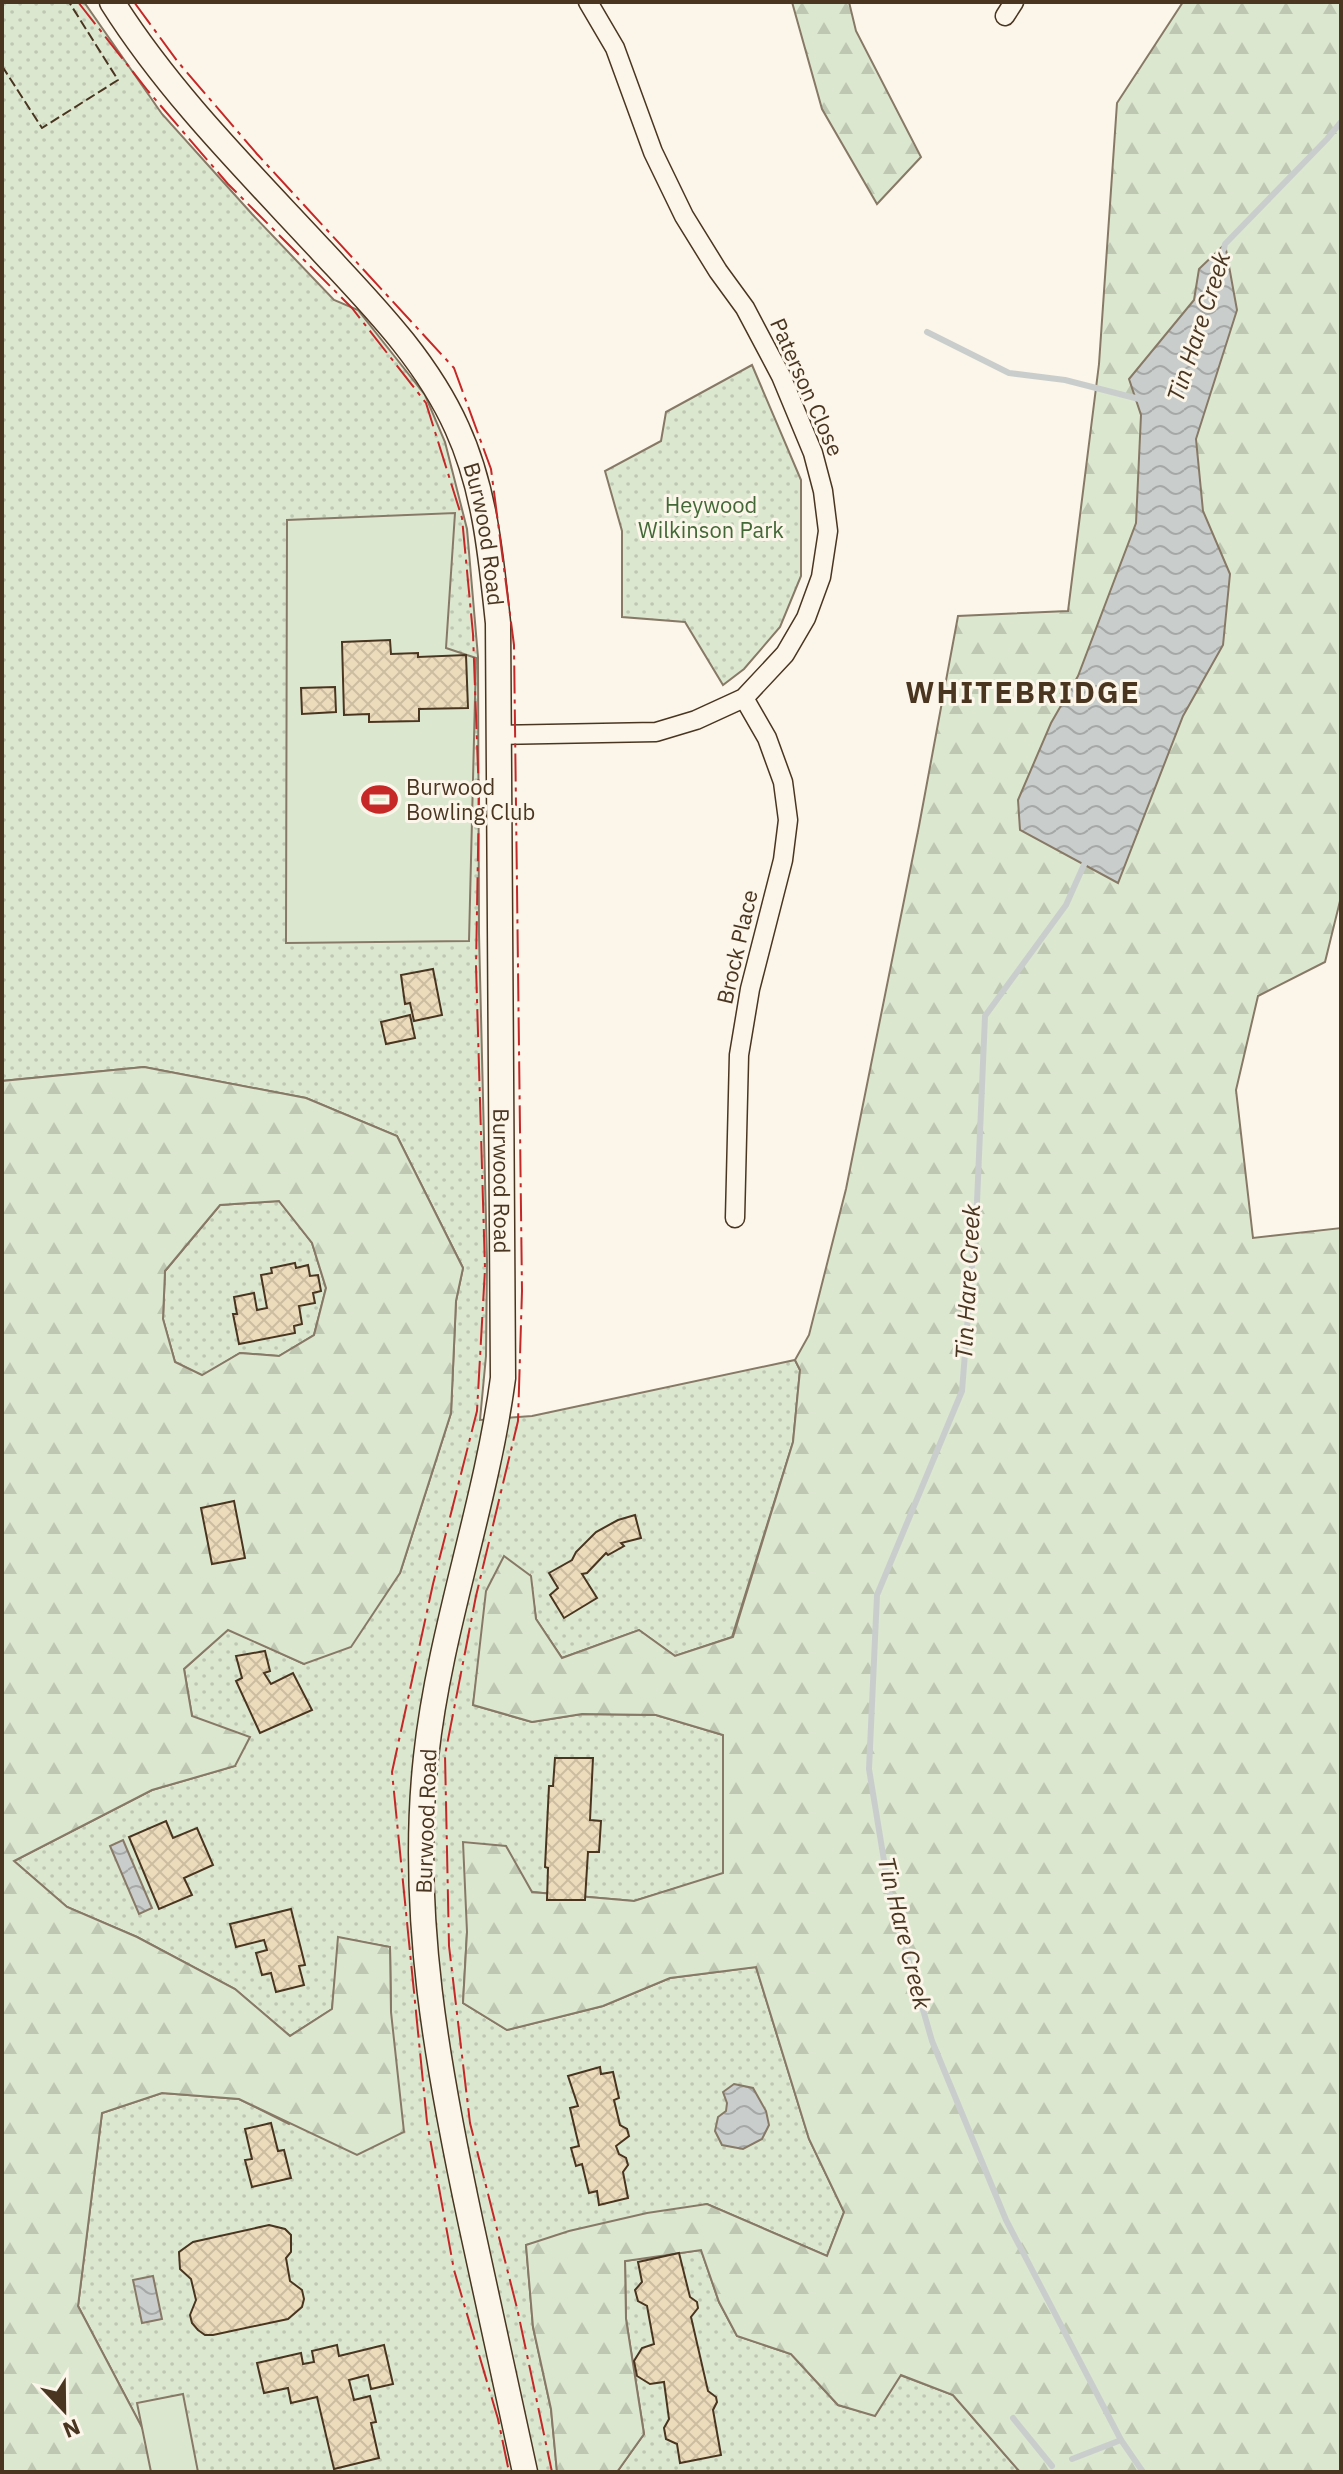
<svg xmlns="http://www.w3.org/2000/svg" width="1343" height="2474" font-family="'IBM Plex Sans',sans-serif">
	<defs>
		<pattern id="grass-dots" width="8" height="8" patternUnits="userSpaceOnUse" patternTransform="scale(2)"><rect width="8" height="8" fill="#dce7d0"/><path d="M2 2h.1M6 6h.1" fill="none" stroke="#bec7b2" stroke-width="1.8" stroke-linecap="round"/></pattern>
		<pattern id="forest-firs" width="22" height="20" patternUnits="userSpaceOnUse" patternTransform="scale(2)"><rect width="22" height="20" fill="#dce7d0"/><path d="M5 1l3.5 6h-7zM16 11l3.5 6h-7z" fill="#bec7b2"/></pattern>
		<pattern id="water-waves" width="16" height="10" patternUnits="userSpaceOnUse" patternTransform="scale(2)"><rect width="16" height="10" fill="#c9cecd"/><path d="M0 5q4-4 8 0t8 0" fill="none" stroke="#a5a8a6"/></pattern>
		<pattern id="building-cross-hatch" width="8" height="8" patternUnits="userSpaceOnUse" patternTransform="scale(2)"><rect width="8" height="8" fill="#ecdcbc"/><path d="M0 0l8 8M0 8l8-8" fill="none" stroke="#ccbda1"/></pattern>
	</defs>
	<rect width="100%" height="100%" fill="#fbf6e9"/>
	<g fill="url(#grass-dots)" stroke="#887966" stroke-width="2">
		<path d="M2 2H84L162 114 252 214 334 300 358 310 425 395 445 442 467 529 478 657 479 934 487 1261 486 1356 480 1420 532 1416 795 1360 800 1370 793 1442 732 1637 675 1656 639 1630 562 1658 536 1619 530 1576 481 1647 473 1705 532 1722 582 1714 656 1715 723 1735V1874L634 1901 531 1892 506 1847 467 1932 463 2003 507 2030 603 2006 670 1978 756 1967 809 2139 844 2212 827 2256 707 2204 526 2245 533 2327 551 2409 557 2471 560 2472H151L156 2454 78 2306 102 2113 162 2093 239 2099 289 2124 391 2012 390 1947 339 1938 332 2009 290 2036 235 1989 137 1937 67 1907 14 1861 152 1790 235 1766 192 1716 184 1669 228 1629 304 1664 400 1573 451 1413 456 1301 463 1268 397 1136 306 1098 144 1067 2 1081Z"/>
		<path d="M752 365 801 480V576L780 627 744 669 723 685 685 622 622 617V531L605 471 661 441 666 412Z"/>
		<path d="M279 1201 312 1243 326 1288 314 1335 279 1356 240 1353 202 1376 175 1362 163 1319 165 1271 220 1205Z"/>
		<path d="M701 2250 719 2302 737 2336 791 2354 838 2405 875 2415 900 2375 953 2395 1020 2472H617L644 2434 626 2319 625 2261Z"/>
	</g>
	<g fill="url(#forest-firs)" stroke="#887966" stroke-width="2" fill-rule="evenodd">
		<path d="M792 2H849L856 31 921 157 877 204 822 109Z"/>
		<path d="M1183 2H1341V897L1325 962 1258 996 1236 1090 1253 1238 1341 1228V2472H1020L953 2395 901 2375 875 2416 838 2405 791 2354 737 2336 719 2302 701 2250 625 2261 626 2319 644 2434 617 2472H557L551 2409 533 2327 526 2245 569 2231 647 2213 707 2204 827 2256 844 2212 809 2139 756 1967 670 1978 603 2006 507 2030 463 2003 467 1932 463 1842 506 1846 532 1892 634 1901 723 1873V1735L656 1715 582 1714 532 1722 473 1705 486 1591 504 1556 531 1576 536 1619 562 1658 639 1630 675 1656 733 1637 793 1442 800 1370 795 1360 809 1335 846 1189 919 826 958 616 1068 611 1099 364 1117 103Z"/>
		<path d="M144 1067 306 1098 397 1136 463 1268 456 1301 451 1413 400 1573 351 1647 304 1664 228 1630 184 1669 192 1716 250 1737 235 1766 152 1790 14 1861 67 1907 137 1937 235 1989 290 2036 332 2009 338 1937 390 1947 391 2012 404 2132 357 2155 239 2099 162 2093 102 2113 78 2306 156 2454 151 2472H2V1081ZM279 1201 312 1243 326 1288 314 1335 279 1356 240 1353 202 1375 175 1362 163 1319 165 1271 220 1205Z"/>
	</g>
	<g fill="#dce7d0" stroke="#887966" stroke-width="2">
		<path d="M455 513 446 648 476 658 469 941 286 943 287 520Z"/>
		<path d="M183 2394 198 2472H151L137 2403Z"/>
	</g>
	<g fill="url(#water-waves)" stroke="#887966" stroke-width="2">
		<path d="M1225 244 1237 310 1196 439 1203 511 1230 574 1223 645 1183 716 1118 883 1020 830 1018 800 1051 723 1078 676 1136 523 1141 415 1129 379 1194 300 1199 269Z"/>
		<path d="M123 1840 152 1908 139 1914 110 1846Z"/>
		<path d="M734 2084 753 2088 766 2111 769 2125 762 2139 743 2149 722 2145 715 2131 718 2117 726 2111 727 2103 723 2092Z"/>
		<path d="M153 2276 162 2319 142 2323 133 2280Z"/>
	</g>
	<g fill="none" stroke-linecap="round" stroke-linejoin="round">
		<g stroke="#c9cecd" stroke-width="6">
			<path d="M1224 249 1225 244 1327 139 1341 122"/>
			<path d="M927 332 1009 373 1065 380 1143 400"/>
			<path d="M1087 858 1066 905 985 1016 977 1202 962 1391 877 1595 869 1769 889 1891 932 2041 1006 2220 1121 2440 1143 2472"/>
			<path d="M1013 2418 1052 2466"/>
			<path d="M1072 2459 1121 2440"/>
		</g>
	</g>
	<g fill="url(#building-cross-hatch)" stroke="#4a3520" stroke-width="2">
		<path d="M390 640 391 654 418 653V657L466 655 468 708 419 709V721L369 722V714L344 715 342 642Z"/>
		<path d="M335 687 336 712 302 714 301 688Z"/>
		<path d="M433 969 442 1015 414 1021 410 1003 405 1004 401 975Z"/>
		<path d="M410 1015 415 1038 386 1044 381 1022Z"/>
		<path d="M295 1263 296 1268 308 1265 310 1276 318 1275 321 1291 313 1293 315 1303 299 1306 302 1324 294 1326 295 1333 239 1344 233 1314H237L234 1297 254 1293 257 1310 267 1308 261 1275 272 1273 271 1268Z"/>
		<path d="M234 1501 245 1558 212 1564 201 1508Z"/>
		<path d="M635 1515 641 1538 621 1543 624 1546 608 1555 606 1553 587 1573 582 1574 597 1598 564 1618 550 1595 558 1588 549 1573 572 1560 576 1552 596 1532 618 1520Z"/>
		<path d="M265 1651 270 1671 264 1673 271 1684 293 1673 312 1710 260 1733 236 1681 242 1678 236 1656Z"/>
		<path d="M555 1758H593L590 1820 601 1821 599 1852H588L585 1900H547L548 1868 545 1867 549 1786H553Z"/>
		<path d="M166 1821 173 1838 197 1828 213 1865 184 1878 192 1895 159 1909 129 1837Z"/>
		<path d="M291 1909 305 1965 299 1966 304 1985 276 1992 271 1973 262 1975 256 1953 267 1950 264 1940 236 1947 230 1924Z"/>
		<path d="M600 2067 601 2074 613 2072 619 2098 614 2100 620 2125 627 2129 629 2136 616 2146 619 2154 626 2158 628 2165 623 2172 628 2198 599 2205 597 2191 589 2193 582 2164 576 2166 571 2148 579 2146 570 2108 578 2106 568 2076Z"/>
		<path d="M271 2123 278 2151 284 2150 291 2178 252 2187 245 2160 252 2159 245 2129Z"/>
		<path d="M269 2225 285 2229 291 2235V2252L286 2258 290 2281 302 2290 304 2299 302 2307 288 2319 213 2335H205L198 2330 192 2323 190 2315 196 2300 191 2279 180 2269 179 2252 193 2242Z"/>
		<path d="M679 2253 690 2297 697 2302 698 2308 691 2317 708 2391 716 2397 717 2402 713 2410 721 2455 680 2463 677 2444 666 2439 664 2428 669 2419 664 2382 650 2384 637 2376 634 2361 642 2348 654 2344 647 2306 638 2301 635 2290 642 2282 638 2262Z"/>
		<path d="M337 2345 339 2356 384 2345 393 2384 371 2389 368 2375 349 2380 354 2400 370 2396 376 2422 371 2423 379 2458 334 2469 317 2397 291 2403 288 2388 264 2393 257 2363 301 2353 303 2364 314 2362 312 2351Z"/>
	</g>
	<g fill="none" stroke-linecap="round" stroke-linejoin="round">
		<defs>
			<g id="street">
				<path d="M1005 16 1014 2"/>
				<path d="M498 735 656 732 696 720 744 698 785 654 806 618 821 577 828 531 823 491 813 453 781 376 745 308 718 271 684 216 653 152 615 48 588 2"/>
				<path d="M735 1218 739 1055 750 989 783 860 788 820 783 782 767 738 744 698"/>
			</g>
			<g id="secondary">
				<path id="s1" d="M112 2C170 94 248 171 322 251 373 306 426 359 457 428 485 489 491 557 498 623L503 1378C486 1506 440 1628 426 1757 409 1914 438 2070 471 2224 489 2307 507 2389 525 2472"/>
			</g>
		</defs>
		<use href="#street" stroke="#4a3520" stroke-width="21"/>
		<use href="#secondary" stroke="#4a3520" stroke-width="27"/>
		<use href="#street" stroke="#fbf6e9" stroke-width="18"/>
		<use href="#secondary" stroke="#fbf6e9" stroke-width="24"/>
		<path stroke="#4a3520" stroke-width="2" stroke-dasharray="10 4" stroke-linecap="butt" d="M2 66 42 128 118 80 69 2"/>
		<g stroke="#c62828" stroke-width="2" stroke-dasharray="28 6 4 6" stroke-linecap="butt">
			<path d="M78 2 148 91 228 184 352 308 426 403 462 518 473 634 479 796 476 966 485 1269 477 1411 433 1584 392 1772 427 2122 454 2270 498 2419 509 2472"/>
			<path d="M134 2 178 62 257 154 454 368 491 469 514 645 522 1291 518 1421 476 1596 445 1755 449 1946 470 2123 517 2308 552 2472"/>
		</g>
	</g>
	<defs>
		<symbol id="stadium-bare" viewBox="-9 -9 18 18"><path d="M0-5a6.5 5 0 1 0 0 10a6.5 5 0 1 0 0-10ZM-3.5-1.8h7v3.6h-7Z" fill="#c62828" stroke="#fbf6e9" stroke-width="2.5" paint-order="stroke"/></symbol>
	</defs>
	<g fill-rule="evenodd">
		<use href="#stadium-bare" x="354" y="774" width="51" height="51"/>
	</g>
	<g text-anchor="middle" stroke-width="6" stroke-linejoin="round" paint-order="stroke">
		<g font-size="22" fill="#4a3520" stroke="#fbf6e9">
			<text transform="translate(807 387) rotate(66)" y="8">Paterson Close</text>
			<text dy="8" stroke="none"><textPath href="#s1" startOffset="660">Burwood Road</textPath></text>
			<text transform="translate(737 947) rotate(-77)" y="8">Brock Place</text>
			<text dy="8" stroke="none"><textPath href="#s1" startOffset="1308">Burwood Road</textPath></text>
			<text transform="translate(426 1821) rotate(-88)" y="8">Burwood Road</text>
		</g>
		<g font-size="22" fill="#436837" stroke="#fbf6e9">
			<text x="711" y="513">Heywood<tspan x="711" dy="25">Wilkinson Park</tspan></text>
		</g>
		<g font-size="22" fill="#4a3520" stroke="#fbf6e9" text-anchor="start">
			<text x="406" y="795">Burwood<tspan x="406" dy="25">Bowling Club</tspan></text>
		</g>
		<g font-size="24" font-style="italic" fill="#4a3520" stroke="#fbf6e9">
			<text transform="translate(1199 327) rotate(-72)" y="8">Tin Hare Creek</text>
			<text transform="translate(968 1282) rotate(-87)" y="8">Tin Hare Creek</text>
			<text transform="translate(904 1933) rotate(76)" y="8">Tin Hare Creek</text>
		</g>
		<g font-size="30" font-weight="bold" letter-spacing="2" fill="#4a3520" stroke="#fbf6e9">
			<text x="1023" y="703">WHITEBRIDGE</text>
		</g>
	</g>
	<rect width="1343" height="2474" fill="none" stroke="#4a3520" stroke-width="8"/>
	<g transform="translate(64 2410) rotate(158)" stroke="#fbf6e9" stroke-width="6" paint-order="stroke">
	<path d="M0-6L14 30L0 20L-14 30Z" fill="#4a3520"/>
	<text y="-12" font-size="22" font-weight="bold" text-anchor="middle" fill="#4a3520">N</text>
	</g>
</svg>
